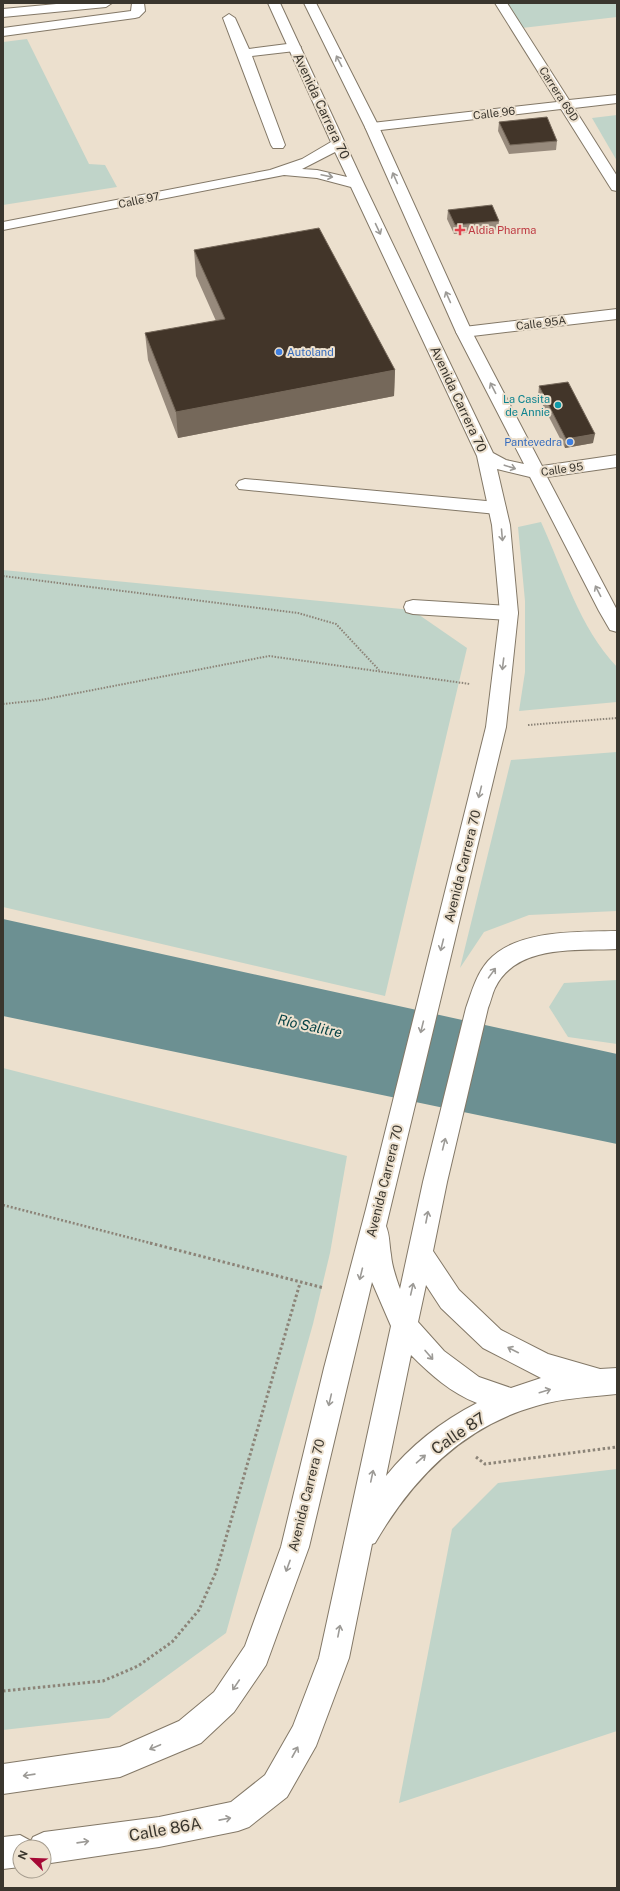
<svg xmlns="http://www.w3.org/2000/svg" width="620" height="1891" font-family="'Public Sans',sans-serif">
	<rect width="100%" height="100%" fill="#ece0ce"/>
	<g fill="#c0d4c9">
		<path d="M506 3H617V17L522 28Z"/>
		<path d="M27 39 89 164 105 165 117 187 3 205V42Z"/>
		<path d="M617 115V161L592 118Z"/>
		<path d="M541 522C564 572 579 627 617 667V702L519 711 525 672V601L518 527Z"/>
		<path d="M3 570 412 610 467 648 385 996 3 907Z"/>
		<path d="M617 752V911L529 915 484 932 460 968 511 760Z"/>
		<path d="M617 980V1044L568 1037 549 1007 564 983Z"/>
		<path d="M3 1068 347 1156 330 1253 313 1324 226 1633 109 1718 3 1730Z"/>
		<path d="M617 1469V1731L399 1803 452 1529 498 1483Z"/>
	</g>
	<path fill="#6c9092" d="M3 919 617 1054V1144L3 1016Z"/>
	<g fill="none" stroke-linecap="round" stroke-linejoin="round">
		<defs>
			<g id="lane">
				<path d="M67 3H112L106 7 3 17V9Z"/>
				<path d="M132 3H144L145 11 139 17 135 18 3 36V28L131 11Z"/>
				<path d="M229 14 235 18 249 49 295 43 301 47 295 51 252 56 285 145 283 148H273L271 145 223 18Z"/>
				<path d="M245 479 497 502 503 504 506 508 503 512 497 514 239 489 236 485 239 481Z"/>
				<path d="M413 600 509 606 516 608 518 613 516 618 509 620 413 614 406 612 404 607 406 602Z"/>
			</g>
			<g id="street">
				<path d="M495 3H507L569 100 617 95V103L574 108 617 176V191L612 190 610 187 561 109 372 131 367 130 365 127 367 124 372 123 557 102Z"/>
				<path d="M617 309V319L464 337 458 335 456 332 458 329 464 327Z"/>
			</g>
			<path id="secondary" d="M268 3H280L364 184 493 453 506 460 524 464 456 332 365 127 304 3H316L379 127 472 332 542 466 617 455V467L547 477 617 610V632L610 630 599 611 530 477 497 469 510 525 518 613 506 727 386 1226C390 1236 389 1244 391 1255 392 1266 396 1278 400 1289L423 1182 466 1008C472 991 476 975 488 961 516 929 579 932 617 931V949C577 951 516 944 495 988 492 994 491 1001 488 1008L447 1182 433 1251 459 1290 501 1330 548 1354 600 1369 617 1368V1394C590 1397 562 1398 536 1406 462 1427 412 1479 375 1543L372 1544 349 1658 316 1746 287 1797 249 1827 238 1831 159 1847 44 1864V1847H20V1867L3 1869V1837L20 1835 31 1841 33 1837 44 1832 159 1817 231 1802 265 1775 293 1726 319 1658 391 1326 372 1282 309 1547 266 1665 234 1712 201 1743 120 1777 3 1794V1764L120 1747 179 1721 214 1692 245 1646 281 1547 324 1368 366 1209 486 727 500 613 492 525 477 456 351 187 317 178 284 175 3 230V222L270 170 302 159 331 142ZM335 152 347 177 317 170 302 169ZM426 1285 441 1308 483 1348 541 1378 511 1388 479 1377 444 1351 418 1322ZM411 1355C431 1375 451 1393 477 1403 442 1421 410 1446 386 1476Z"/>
		</defs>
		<use href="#lane" stroke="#837867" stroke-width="2"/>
		<use href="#street" stroke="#837867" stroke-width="2"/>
		<use href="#secondary" stroke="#837867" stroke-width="2"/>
		<g stroke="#8c8478" stroke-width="2" stroke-dasharray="1.5 1.5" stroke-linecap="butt">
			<path d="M3 576 298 613 336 624 379 670"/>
			<path d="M3 704 41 700 269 656 470 684"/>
			<path d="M528 725 617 718"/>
		</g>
		<path stroke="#8c8478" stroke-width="2.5" stroke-dasharray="2 2" stroke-linecap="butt" d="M3 1205 154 1244"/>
		<g stroke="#8c8478" stroke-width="3" stroke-dasharray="2.5 2.5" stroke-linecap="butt">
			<path d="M150 1243 324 1288"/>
			<path d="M476 1457 485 1464 617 1447"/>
			<path d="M3 1691 103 1681 138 1666 172 1642 199 1610 216 1572 300 1283"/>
		</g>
		<use href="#lane" fill="#fff" fill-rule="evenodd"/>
		<use href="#street" fill="#fff" fill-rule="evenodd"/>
		<use href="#secondary" fill="#fff" fill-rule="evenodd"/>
	</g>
	<g fill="#978a7c">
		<path d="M499 122 557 141 556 150 509 154 498 131Z"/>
		<path d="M448 210 499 221 498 230 454 234 447 219Z"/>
		<path d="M194 250 395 370 394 396 178 438 148 360 145 333 216 321 196 276Z"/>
		<path d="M539 386 593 443 565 448 538 396Z"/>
	</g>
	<g fill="#75685a">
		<path d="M395 370 394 396 178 438 176 412Z"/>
		<path d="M595 434 593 443 565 448 566 439Z"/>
	</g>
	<g fill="#423529" stroke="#75685a">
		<path d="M547 117 557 141 510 145 499 122Z"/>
		<path d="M492 205 499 221 455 225 448 210Z"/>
		<path d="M319 228 395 370 176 412 145 333 225 319 194 250Z"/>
		<path d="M568 382 595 434 566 439 539 386Z"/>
	</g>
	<defs><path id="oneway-shaft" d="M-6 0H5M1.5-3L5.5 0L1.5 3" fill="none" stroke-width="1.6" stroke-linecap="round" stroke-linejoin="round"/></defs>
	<g stroke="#9c9a96">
		<use href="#oneway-shaft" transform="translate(339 61) rotate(-117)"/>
		<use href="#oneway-shaft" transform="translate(327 176) rotate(12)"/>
		<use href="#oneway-shaft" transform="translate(395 178) rotate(-114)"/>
		<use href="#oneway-shaft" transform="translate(378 229) rotate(65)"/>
		<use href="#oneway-shaft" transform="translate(448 297) rotate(-114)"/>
		<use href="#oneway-shaft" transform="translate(493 388) rotate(-117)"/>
		<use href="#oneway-shaft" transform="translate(510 467) rotate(18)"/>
		<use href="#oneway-shaft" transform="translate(502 535) rotate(85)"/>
		<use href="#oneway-shaft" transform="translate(598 591) rotate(-117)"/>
		<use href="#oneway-shaft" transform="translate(503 664) rotate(97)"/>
		<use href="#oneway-shaft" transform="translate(480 792) rotate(104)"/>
		<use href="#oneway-shaft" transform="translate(442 945) rotate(104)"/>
		<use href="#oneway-shaft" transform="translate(492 973) rotate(-54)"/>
		<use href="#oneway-shaft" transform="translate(422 1027) rotate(104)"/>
		<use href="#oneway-shaft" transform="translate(444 1144) rotate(-76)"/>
		<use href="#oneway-shaft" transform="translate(427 1217) rotate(-79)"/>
		<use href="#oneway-shaft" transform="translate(361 1274) rotate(104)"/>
		<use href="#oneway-shaft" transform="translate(412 1289) rotate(-77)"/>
		<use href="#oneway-shaft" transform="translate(513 1350) rotate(-153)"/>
		<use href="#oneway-shaft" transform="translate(429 1355) rotate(49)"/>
		<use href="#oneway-shaft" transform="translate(545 1391) rotate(-17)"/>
		<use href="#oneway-shaft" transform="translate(330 1400) rotate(103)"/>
		<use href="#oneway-shaft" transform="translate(421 1459) rotate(-41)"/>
		<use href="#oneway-shaft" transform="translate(372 1476) rotate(-78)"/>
		<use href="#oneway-shaft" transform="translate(288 1566) rotate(110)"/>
		<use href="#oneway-shaft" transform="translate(339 1631) rotate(-79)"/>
		<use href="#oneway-shaft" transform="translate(236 1685) rotate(124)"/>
		<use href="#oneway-shaft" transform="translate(155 1747) rotate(157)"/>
		<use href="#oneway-shaft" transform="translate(295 1752) rotate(-61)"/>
		<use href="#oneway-shaft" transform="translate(29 1775) rotate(172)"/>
		<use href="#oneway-shaft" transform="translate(225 1819) rotate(-11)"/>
		<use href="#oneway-shaft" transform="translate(83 1842) rotate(-8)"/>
	</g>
	<path fill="#e0444e" stroke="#ece0ce" stroke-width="1.5" d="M458 224h4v4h4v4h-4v4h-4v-4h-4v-4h4z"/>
	<g fill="#3f7fe0" stroke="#ece0ce" stroke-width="1.5">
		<circle cx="279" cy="352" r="4"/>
		<circle cx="570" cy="442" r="4"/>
	</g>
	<circle fill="#0f9aa8" stroke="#ece0ce" stroke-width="1.5" cx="558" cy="405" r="4"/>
	<g text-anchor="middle" stroke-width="4" stroke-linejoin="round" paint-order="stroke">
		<g font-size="11" fill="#3a362e" stroke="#ece0ce">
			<text transform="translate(559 94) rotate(57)" y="4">Carrera 69D</text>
			<text transform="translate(494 113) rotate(-7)" y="4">Calle 96</text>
			<text transform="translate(139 200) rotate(-12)" y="4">Calle 97</text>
			<text transform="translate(541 323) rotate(-7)" y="4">Calle 95A</text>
			<text transform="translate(562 469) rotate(-8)" y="4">Calle 95</text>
		</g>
		<g font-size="11" fill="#be3a42" stroke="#ece0ce" text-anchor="start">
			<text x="468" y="234">Aldia Pharma</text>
		</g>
		<g font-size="11" fill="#366cbe" stroke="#ece0ce" text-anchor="start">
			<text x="287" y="356">Autoland</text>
			<text x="562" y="446" text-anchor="end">Pantevedra</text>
		</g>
		<g font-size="11" fill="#0d838f" stroke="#ece0ce" text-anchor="end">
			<text x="550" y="403">La Casita<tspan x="550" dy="13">de Annie</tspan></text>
		</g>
		<g font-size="13" fill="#3a362e" stroke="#ece0ce">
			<text transform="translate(322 106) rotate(65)" y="5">Avenida Carrera 70</text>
			<text transform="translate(459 399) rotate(65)" y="5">Avenida Carrera 70</text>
			<text transform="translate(462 866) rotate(-76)" y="5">Avenida Carrera 70</text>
			<text transform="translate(384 1181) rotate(-76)" y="5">Avenida Carrera 70</text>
			<text transform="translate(306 1495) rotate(-76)" y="5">Avenida Carrera 70</text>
		</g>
		<g font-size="14" font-style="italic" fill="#074346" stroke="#ece0ce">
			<text transform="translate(310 1026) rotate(12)" y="5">Río Salitre</text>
		</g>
		<g font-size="16" fill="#3a362e" stroke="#ece0ce">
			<text transform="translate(458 1433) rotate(-34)" y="6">Calle 87</text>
			<text transform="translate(165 1829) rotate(-10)" y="6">Calle 86A</text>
		</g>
	</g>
	<rect width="620" height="1891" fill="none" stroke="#3a362e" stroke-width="8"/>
	<g transform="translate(32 1859) rotate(293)"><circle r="19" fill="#ece0ce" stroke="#a59c8e"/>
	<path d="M0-3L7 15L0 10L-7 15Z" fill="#a50936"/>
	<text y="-6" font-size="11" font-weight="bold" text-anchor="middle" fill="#3a362e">N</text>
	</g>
</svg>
